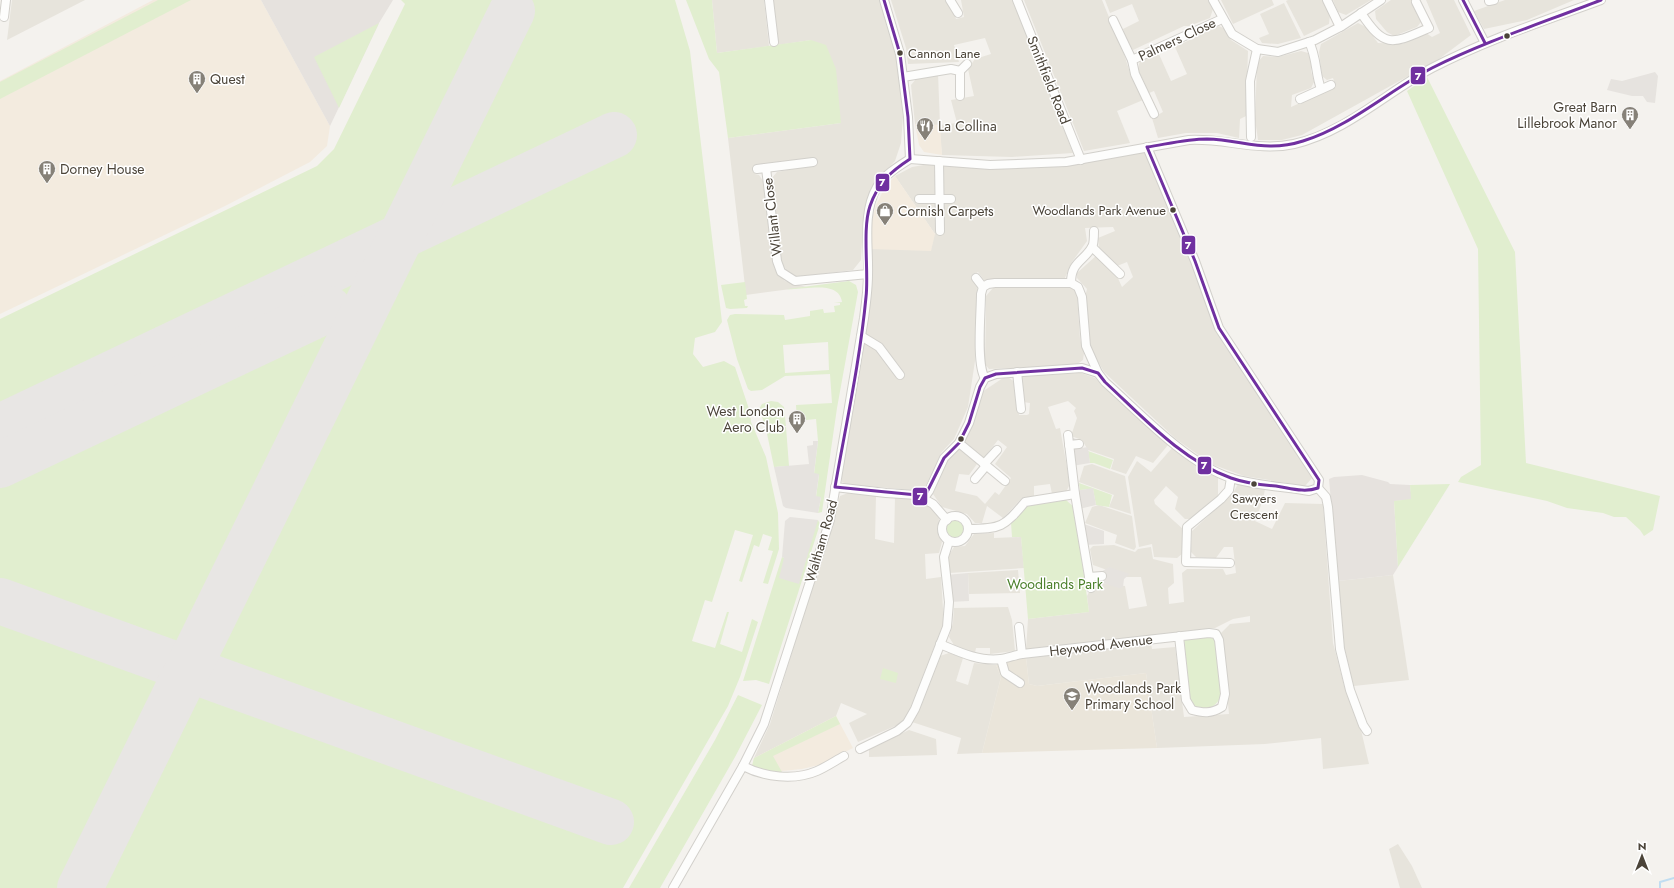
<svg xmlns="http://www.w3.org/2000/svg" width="1674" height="888" font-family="Jost,sans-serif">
	<rect width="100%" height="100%" fill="#f4f2ee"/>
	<g fill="#e7e4dc">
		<path d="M12 0H85L7 40Z"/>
		<path d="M712 0H764L769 46 717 53Z"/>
		<path d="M773 0H880L896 53 903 117 901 143 895 161 879 178 868 196 863 224 861 260 853 270 798 277 788 272 780 262 771 179 777 172 814 165V158L754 165 755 174 759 175 763 181 775 270 785 281 806 287 746 295 728 138 841 123 811 40 778 45Z"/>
		<path d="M891 0H950L956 19 964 17 961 0H1013L1073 153 1012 157 942 155 939 125 915 124 911 85 916 79 938 73 940 125 957 123 951 100 974 96 968 69 975 59 991 54 985 38 954 45 959 62 908 64 906 48Z"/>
		<path d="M1024 0H1102L1124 54 1131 76 1143 100 1117 111 1130 143 1084 151Z"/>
		<path d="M1105 0H1208L1213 9 1210 18 1189 26H1184L1133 50 1128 44 1123 29 1139 21 1132 4 1110 13Z"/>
		<path d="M1221 0H1272L1274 5 1233 24Z"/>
		<path d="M1288 0H1323L1330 15 1329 24 1304 36 1286 1Z"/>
		<path d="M1333 0H1371L1346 15 1338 12Z"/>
		<path d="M1391 0H1413L1421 14V22L1417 27 1394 36 1387 32 1376 19 1375 11Z"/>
		<path d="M1426 0H1454L1471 35 1439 59 1302 135 1282 140H1258L1255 119 1257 63 1263 56 1278 57 1301 51 1308 53 1311 62V71L1314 82 1311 88 1292 95 1291 107 1336 87 1333 78 1327 80 1322 76 1319 52 1321 44 1358 23 1366 27 1378 43 1402 44 1426 33 1432 37 1440 33Z"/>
		<path d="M1505 0H1574L1527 20 1484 29 1474 11Z"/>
		<path d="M1284 3 1301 38 1278 44 1262 43 1259 38 1269 34 1260 14Z"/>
		<path d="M1219 26 1225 29 1231 40 1248 51 1246 116 1240 119 1239 138 1217 133H1186L1158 138 1152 118 1163 112 1154 91 1149 93 1138 69 1140 60 1158 52 1171 81 1187 74 1175 47Z"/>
		<path d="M1145 152 1158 178 1216 324 1312 478 1305 486 1244 476 1211 464 1176 439 1104 372 1091 349 1085 297 1087 289 1077 278V273L1097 255 1116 274 1122 287 1133 277 1127 262 1117 266 1099 249 1098 238 1115 231 1113 227 1085 228 1087 241 1072 262 1064 280H984L978 272 971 277 977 286 975 361 968 407 954 439 941 453 929 482 923 489 915 490 850 485 842 482V460L865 333 869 249 935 234 895 176 912 167 929 164 985 167Z"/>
		<path d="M1069 286 1074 288 1077 293 1080 339 1084 353 1083 360 1076 365 989 369 985 364 986 296 993 288Z"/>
		<path d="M1081 373 1095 378 1168 445 1153 463 1136 456 1126 474 1111 469 1114 459 1088 450 1082 440 1071 436 1077 418 1074 411 1076 408 1068 401 1048 407 1056 429 1060 428 1070 484 1066 492 1052 494 1050 484 1034 486V496L1022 498 1003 518 987 506 982 523H975L967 514 942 507 933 494 946 462 959 449H963L977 464 969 475 959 474 955 491 977 496 985 504 995 492 999 495 1011 478 995 464 1007 447 998 440 983 459 963 442 974 420 982 392 1006 376 1015 382 1019 415H1027L1029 414 1030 403 1023 402 1022 376Z"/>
		<path d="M1172 448 1201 469 1218 478V496L1191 519H1185L1175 509 1178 497 1166 486 1154 500 1155 504 1184 530 1183 553 1177 558 1154 557 1152 544 1139 547 1128 477 1137 461 1151 472Z"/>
		<path d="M1092 464 1125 476 1131 514 1109 507 1114 495 1079 482 1084 466Z"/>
		<path d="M1238 484 1265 489 1263 500 1255 521 1272 529 1285 503 1323 504 1333 643 1344 685 1361 730 1369 764 1323 769 1321 738 1265 744 1157 748 1146 673 1037 686 1029 684 1026 657 1151 644 1152 649 1175 647 1184 717 1229 714 1221 633 1230 624 1250 622V616L1233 619 1215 628 1026 650 1028 619 1089 612 1087 596 1094 582 1125 586 1129 609 1147 606 1141 577H1127L1093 565 1090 549 1093 546 1114 545 1135 552 1138 549 1151 547 1153 559 1173 564 1174 583 1168 588 1169 604 1184 602 1182 573 1187 569H1223L1226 575 1236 573 1233 547H1224L1216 558 1196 557 1191 552 1192 531 1233 493Z"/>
		<path d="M848 493 876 496 875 539 894 543 895 497 916 499 927 504 934 511 939 518 938 535 942 542 939 553 925 554 926 579 941 577 944 625 910 713 900 724 858 742 849 723 867 714 841 703 836 716 754 758 770 724 840 496Z"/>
		<path d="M1099 505 1132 516 1136 547 1134 550 1115 543 1117 535 1085 523 1092 507Z"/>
		<path d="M994 533V538L1021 537 1024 568 949 573V555L954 547 965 546 974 534Z"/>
		<path d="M1018 570 1020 593 969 594 968 573Z"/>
		<path d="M1393 575 1409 680 1354 686 1342 649 1338 581Z"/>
		<path d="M1008 607 1012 620 1015 651 990 654V648H976L975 653 954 645 949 637 953 623 954 608Z"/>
		<path d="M949 653 963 658 956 681 968 685 974 663 996 665 1001 677 982 753 957 754 961 738 912 722 940 656Z"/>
		<path d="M909 730 936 739 937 755 869 757V749Z"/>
		<path d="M1398 844 1412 866 1422 888H1400L1389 849Z"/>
	</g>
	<g fill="#f3ebdf">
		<path d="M153 0H261L330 126 327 146 310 162 225 206 0 314V81Z"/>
		<path d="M915 124 940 125 942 155 924 152 919 145Z"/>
		<path d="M895 176 935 234 931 251 869 249 871 223 876 205 885 187Z"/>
		<path d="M836 716 853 748 819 765 802 769 772 772 752 766 754 758Z"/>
	</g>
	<g fill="#e6e2de">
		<path d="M261 0H393L379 23 330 126Z"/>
		<path d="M1362 475 1388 482 1390 484 1410 485 1412 500 1394 501 1398 567 1393 575 1338 581 1329 479 1334 477Z"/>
	</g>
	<path fill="#eae5da" d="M1026 657 1029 684 1037 686 1146 673 1157 748 982 753 1001 677 996 665 1005 663 1010 660Z"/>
	<g fill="#e1eecf" fill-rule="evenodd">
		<path d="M158 0H191L0 99V82Z"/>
		<path d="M401 0H675L690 51 722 322 715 332 695 338 693 354 703 367 724 361 735 367 750 412 751 422 766 457 778 513 779 549 768 584 763 583 773 551 768 550 772 537 763 534 759 547 754 545 742 582 739 581 753 535 735 530 712 602 705 600 692 641 715 648 727 612H729L720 644 742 652 752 619 758 622 740 677 728 706 623 888H0V319L317 166 334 149 405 4Z"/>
		<path d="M686 0H712L717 53 811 40 826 45 836 69 841 123 728 138 719 72 709 59Z"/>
		<path d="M379 23 339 108 314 57Z"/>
		<path d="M1427 77 1515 252 1526 463 1660 496 1653 530 1644 536 1640 530 1626 517H1614L1603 513 1567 508 1547 501 1458 482 1461 477 1481 465 1478 249 1407 91Z"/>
		<path d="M849 281 856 285 858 292 837 408 822 512 818 513 821 497H816L819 475 814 474 818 441 816 419 797 421 796 405 832 403 830 374 785 376 762 390 751 391 748 389 737 359 727 320 730 315 735 314 784 315 785 320 810 316V311L823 309 824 313 835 312 834 306 840 305V303H834L842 302C839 279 802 291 787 289ZM828 342 829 370 785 373 783 345Z"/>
		<path d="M745 282 747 299 744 300 745 306H748L747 308 730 309 726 308 721 285Z"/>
		<path d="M771 401 778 402 784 407 786 426 766 428 759 409 762 404Z"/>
		<path d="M786 427 789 466 774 467 766 429Z"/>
		<path d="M1088 451 1113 460 1110 469 1094 463H1090Z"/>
		<path d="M1079 483 1112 495 1109 507 1096 505 1093 489 1080 490Z"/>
		<path d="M1450 484 1398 567 1394 501 1411 499 1410 485Z"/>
		<path d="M1066 500 1075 508 1089 612 1028 619 1021 537H1012L1011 523 1026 506Z"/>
		<circle cx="955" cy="529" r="10"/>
		<path d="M818 520 820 524 769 684 756 680 743 681 782 557 784 558Z"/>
		<path d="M1210 636 1215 639 1221 696C1215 710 1200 714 1190 701L1184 639Z"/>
		<path d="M883 668 898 673 896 683 880 679Z"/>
		<path d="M738 695 762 705 735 757 660 888H629L715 740Z"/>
		<path d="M836 716 840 724 773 756 782 772H772L752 766 754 758Z"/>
	</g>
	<g fill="#e6e3df">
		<path d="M1655 72 1658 76 1655 103 1647 102 1643 96H1632L1607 90 1611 79 1622 81Z"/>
		<path d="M1068 436 1081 441 1082 448 1088 447 1090 463 1072 466Z"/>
		<path d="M813 441H818L814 473 819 474 816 496 821 497 818 513 786 508 783 506 774 467 809 464 807 446 813 445Z"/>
		<path d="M1093 488 1096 505 1079 509 1075 491Z"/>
		<path d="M790 517 818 520 799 584 779 578 784 558 782 557 785 521Z"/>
		<path d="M1081 523 1104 531V544L1084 545Z"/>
		<path d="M1109 567 1130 574 1124 579 1123 587 1119 588 1103 583 1101 572Z"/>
		<path d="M968 573 969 601 949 602 946 575Z"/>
	</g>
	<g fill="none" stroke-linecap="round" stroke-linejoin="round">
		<path stroke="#c0ddf1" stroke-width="2" d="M1660 888V882L1674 878"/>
		<g stroke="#e8e6e4" stroke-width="46">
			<path d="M0 427 614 135"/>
			<path d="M0 465 329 309"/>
			<path d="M0 601 611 822"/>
			<path d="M80 888 512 11"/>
		</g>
		<defs>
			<g id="minor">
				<path d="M769 0 774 42"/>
				<path d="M884 0 900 54 908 117 910 159"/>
				<path d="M950 0 958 13"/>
				<path d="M1017 0 1081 160"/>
				<path d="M1213 0 1232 34 1257 49 1278 52 1315 40 1342 26 1381 0"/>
				<path d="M1327 0 1340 27"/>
				<path d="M1463 0 1485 43"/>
				<path d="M1489 1 1494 0"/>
				<path d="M1361 13C1385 49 1392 44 1429 28L1416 2"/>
				<path d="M4 17 6 0"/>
				<path d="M1113 20 1132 60 1135 74 1154 114"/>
				<path d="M1309 42C1317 57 1315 73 1321 89"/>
				<path d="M1132 60 1222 19"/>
				<path d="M960 71 967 64"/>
				<path d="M903 77 951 69 960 71V96"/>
				<path d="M1300 99 1331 85"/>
				<path d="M1251 137 1250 81 1257 49"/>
				<path d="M910 159 990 165 1066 162 1189 140C1225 138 1258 152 1294 144 1346 132 1387 92 1432 68 1486 40 1544 21 1601 0"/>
				<path d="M939 161 940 231"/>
				<path d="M766 168 777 261 781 272 795 281 868 274"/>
				<path d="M757 169 813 162"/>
				<path d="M919 199H951"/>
				<path d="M1092 247 1120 274"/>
				<path d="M976 278 983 287"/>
				<path d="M1071 283C1071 262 1083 262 1092 247 1094 244 1094 236 1094 231"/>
				<path d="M861 336 879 347 900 375"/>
				<path d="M1017 372 1021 409"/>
				<path d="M985 378C976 365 981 312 981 294L983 287 988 284 995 283H1071L1078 287 1082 297 1086 346 1098 373"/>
				<path d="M1068 435 1075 494 1091 588"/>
				<path d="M959 443 1005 481"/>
				<path d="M1069 445 1079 444"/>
				<path d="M984 464 997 450"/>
				<path d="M975 479 986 466"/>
				<path d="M835 487 886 493 917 495 933 504 947 520"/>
				<path d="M1318 488 1326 497 1328 507 1340 649 1350 690 1363 725 1367 731"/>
				<path d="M924 498 929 491 944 458 959 443 969 423 980 387 985 378 996 374 1082 368 1098 373 1105 382C1140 413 1186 463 1231 478 1252 485 1286 487 1309 491L1318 488 1319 480 1219 328 1195 261 1147 147"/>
				<circle cx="955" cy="529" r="13"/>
				<path d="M968 529C1001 529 1004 527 1025 502L1075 494"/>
				<path d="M1230 563 1186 562 1187 527 1221 499 1229 490 1231 478"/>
				<path d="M1089 577 1102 576"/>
				<path d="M1019 627 1022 654"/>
				<path d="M940 644C959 652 980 662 1001 659 1008 658 1015 655 1022 654L1209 633 1216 634 1219 640 1225 694 1222 707C1211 714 1203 713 1192 710L1186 700 1179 636"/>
				<path d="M1001 659 1005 673 1020 683"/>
				<path d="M860 749 897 731 907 723 915 709 947 627 949 602 944 557 949 541"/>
				<path d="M743 766C764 777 794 781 817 771 826 767 835 761 844 756"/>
				<path d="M673 888 743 766 764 724 830 520 864 318C866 303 868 289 868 275 869 246 862 213 877 187 884 175 899 166 910 159"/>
			</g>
		</defs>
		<use href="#minor" stroke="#d2d0cb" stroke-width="10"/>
		<use href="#minor" stroke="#fdfdfc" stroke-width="8"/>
		<defs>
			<g id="bus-1">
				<path d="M884 0 900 54 908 117 910 159C890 172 878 183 870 206 862 229 869 272 866 297 860 361 846 424 835 487L917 495 924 498 944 458 959 443 969 423 980 387 985 378 996 374 1082 368 1098 373 1105 382C1143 417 1181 460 1231 478 1245 483 1261 485 1276 486 1290 488 1304 493 1318 488L1319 480 1219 328 1195 261 1147 147C1167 144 1187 139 1207 139 1243 140 1266 153 1303 141 1349 127 1390 90 1432 68 1486 41 1545 22 1601 0"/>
				<path d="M1463 0 1485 43"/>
			</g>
		</defs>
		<use href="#bus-1" stroke="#fff" stroke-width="6"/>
		<use href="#bus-1" stroke="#7030a0" stroke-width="3"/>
	</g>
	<defs>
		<symbol id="building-pin" viewBox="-11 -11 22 30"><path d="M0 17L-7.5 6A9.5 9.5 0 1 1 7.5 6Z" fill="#868178" stroke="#fff"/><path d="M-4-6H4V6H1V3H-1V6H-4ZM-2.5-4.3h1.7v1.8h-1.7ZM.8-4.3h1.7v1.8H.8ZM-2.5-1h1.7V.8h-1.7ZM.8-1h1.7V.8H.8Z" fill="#fff"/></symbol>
		<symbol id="restaurant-pin" viewBox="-11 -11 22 30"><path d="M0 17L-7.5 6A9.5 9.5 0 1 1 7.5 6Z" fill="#868178" stroke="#fff"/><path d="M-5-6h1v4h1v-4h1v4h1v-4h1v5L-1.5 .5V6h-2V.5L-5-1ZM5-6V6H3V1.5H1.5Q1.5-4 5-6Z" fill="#fff"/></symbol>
		<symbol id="shop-pin" viewBox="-11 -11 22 30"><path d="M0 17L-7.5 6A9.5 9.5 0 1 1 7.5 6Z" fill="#868178" stroke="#fff"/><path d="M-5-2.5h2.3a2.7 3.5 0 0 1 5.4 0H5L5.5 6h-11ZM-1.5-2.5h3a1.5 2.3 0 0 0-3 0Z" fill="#fff"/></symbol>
		<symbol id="school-pin" viewBox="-11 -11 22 30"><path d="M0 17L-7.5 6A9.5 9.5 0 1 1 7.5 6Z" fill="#868178" stroke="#fff"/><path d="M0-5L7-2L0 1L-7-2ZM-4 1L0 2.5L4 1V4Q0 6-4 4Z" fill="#fff"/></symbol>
	</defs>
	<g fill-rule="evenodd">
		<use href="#building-pin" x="187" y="69" width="20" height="27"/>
		<use href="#building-pin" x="1620" y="105" width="20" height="27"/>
		<use href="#restaurant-pin" x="915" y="116" width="20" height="27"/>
		<use href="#building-pin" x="37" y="159" width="20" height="27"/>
		<use href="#shop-pin" x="875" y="201" width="20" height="27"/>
		<use href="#building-pin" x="787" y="409" width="20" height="27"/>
		<use href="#school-pin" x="1062" y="686" width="20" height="27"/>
	</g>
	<g fill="#4b4439" stroke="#fff" stroke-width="1.5">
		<circle cx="1507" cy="36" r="3.5"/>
		<circle cx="900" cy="53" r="3.5"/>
		<circle cx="1173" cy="210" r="3.5"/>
		<circle cx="961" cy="439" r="3.5"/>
		<circle cx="1254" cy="484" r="3.5"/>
	</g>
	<g text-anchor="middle" stroke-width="3" stroke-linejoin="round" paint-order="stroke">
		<g font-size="13" fill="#4b4439" stroke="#fff" text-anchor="start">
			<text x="908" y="58">Cannon Lane</text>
			<text x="1166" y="215" text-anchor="end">Woodlands Park Avenue</text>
			<text x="1254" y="503" text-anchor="middle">Sawyers<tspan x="1254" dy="16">Crescent</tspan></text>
		</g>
		<g font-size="14" fill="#4b4439" stroke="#fff">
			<text transform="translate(1177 39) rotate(-25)" y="5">Palmers Close</text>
			<text transform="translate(1049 80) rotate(68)" y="5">Smithfield Road</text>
			<text transform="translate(772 217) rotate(-97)" y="5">Willant Close</text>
			<text transform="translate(821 541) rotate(-74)" y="5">Waltham Road</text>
			<text transform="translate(1101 645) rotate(-7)" y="5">Heywood Avenue</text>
		</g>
		<g font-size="14" fill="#4b4439" stroke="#fff" text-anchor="start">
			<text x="210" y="84">Quest</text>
			<text x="1617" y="112" text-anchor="end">Great Barn<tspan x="1617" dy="16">Lillebrook Manor</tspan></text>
			<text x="938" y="131">La Collina</text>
			<text x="60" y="174">Dorney House</text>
			<text x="898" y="216">Cornish Carpets</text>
			<text x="784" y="416" text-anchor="end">West London<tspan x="784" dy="16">Aero Club</tspan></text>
			<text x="1085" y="693">Woodlands Park<tspan x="1085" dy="16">Primary School</tspan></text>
		</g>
		<g font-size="14" fill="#4a7f2a" stroke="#fff">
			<text x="1055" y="589">Woodlands Park</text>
		</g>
	</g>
	<g stroke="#fff" stroke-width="1.5">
		<rect x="1410" y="66" width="16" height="19" rx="4" fill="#7030a0"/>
		<rect x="875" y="173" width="15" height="19" rx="4" fill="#7030a0"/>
		<rect x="1181" y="235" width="15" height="20" rx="4" fill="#7030a0"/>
		<rect x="1197" y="456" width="15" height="19" rx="4" fill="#7030a0"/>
		<rect x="912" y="487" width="16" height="19" rx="4" fill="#7030a0"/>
	</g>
	<g font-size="11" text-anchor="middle" font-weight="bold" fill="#fff">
		<text x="1418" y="80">7</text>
		<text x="882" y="186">7</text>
		<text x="1188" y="249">7</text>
		<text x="1204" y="469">7</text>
		<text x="920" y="500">7</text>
	</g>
	<g transform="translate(1642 856)" stroke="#ffffff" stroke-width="3" paint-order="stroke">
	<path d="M0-3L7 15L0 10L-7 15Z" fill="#4b4439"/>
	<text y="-6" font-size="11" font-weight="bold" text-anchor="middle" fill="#4b4439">N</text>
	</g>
</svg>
